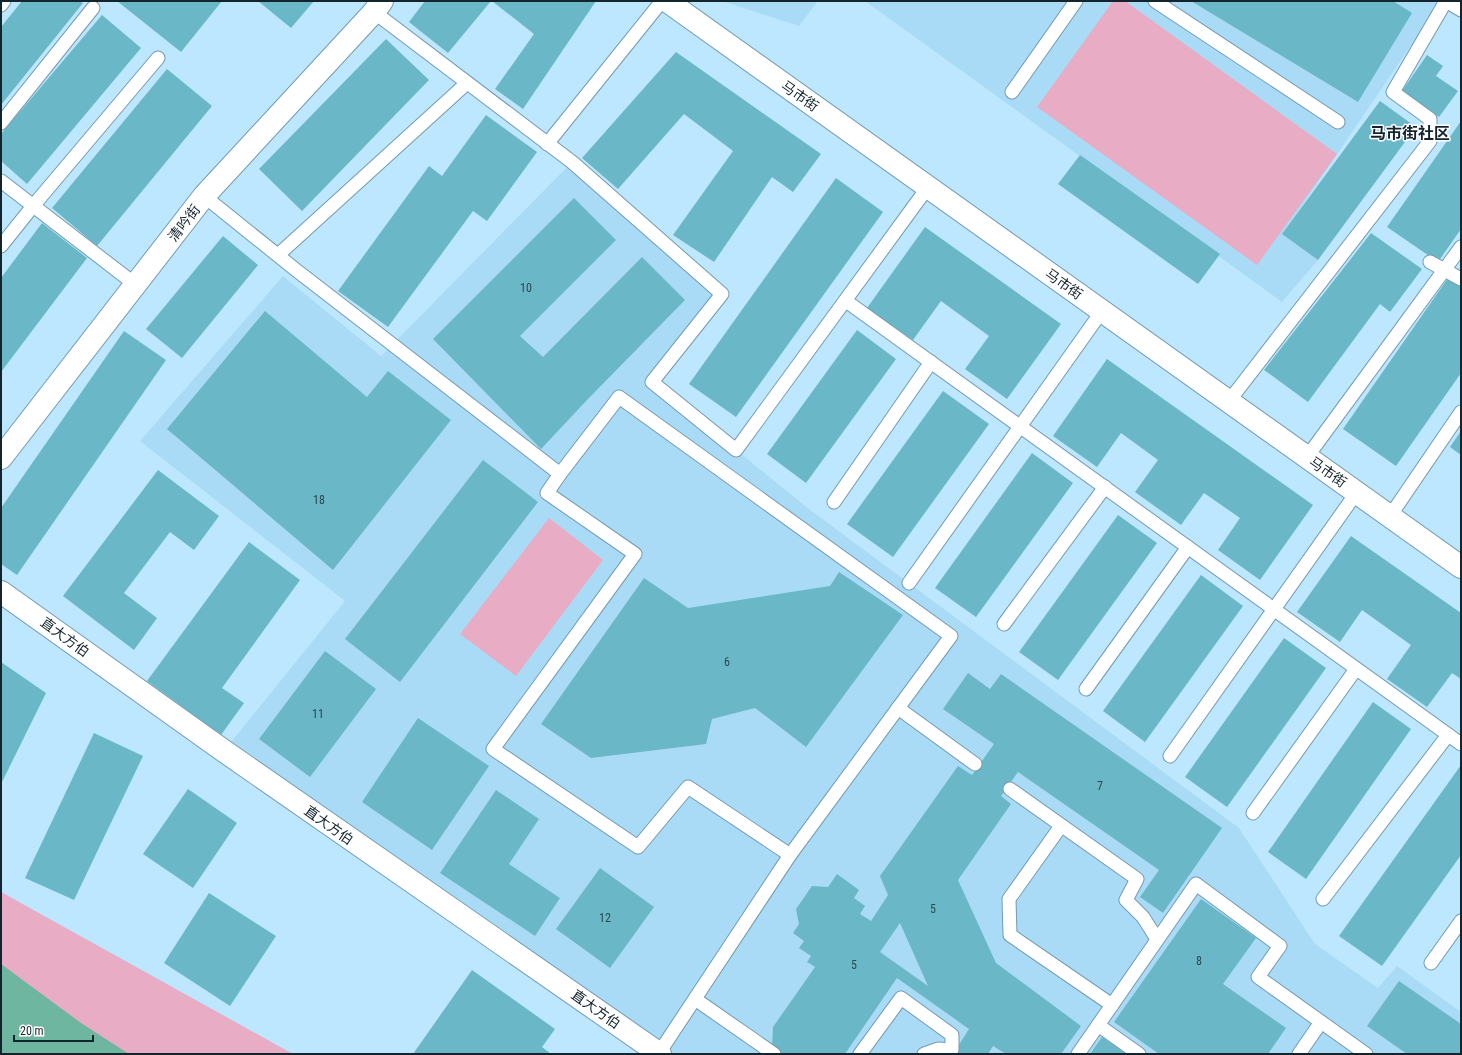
<svg xmlns="http://www.w3.org/2000/svg" width="1462" height="1055" font-family="'Roboto Condensed','Noto Sans SC',sans-serif">
	<rect width="100%" height="100%" fill="#bde7fe"/>
	<g fill="#aadbf6">
		<path d="M722 1H818L799 26Z"/>
		<path d="M865 1H1434L1439 4 1283 234 1318 260 1282 302Z"/>
		<path d="M572 162 722 294 652 382 809 509 1239 828 1315 944 1378 988 1397 966 1461 1012V1054H660L224 751 345 601 140 441 283 276 381 356Z"/>
	</g>
	<g fill="#e8acc5">
		<path d="M1113 1H1125L1337 154 1257 265 1037 107Z"/>
		<path d="M549 518 603 560 516 676 460 634Z"/>
		<path d="M1 892 293 1054H1Z"/>
	</g>
	<path fill="#6eb6a0" d="M1 964 81 1023 129 1054H1Z"/>
	<g fill="#6ab8c7" fill-rule="evenodd">
		<path d="M22 1H79L83 3 1 105V27Z"/>
		<path d="M117 1H222L181 52Z"/>
		<path d="M258 1H314L291 28Z"/>
		<path d="M425 1H491L448 53 409 22Z"/>
		<path d="M492 1H596L523 109 495 89 534 34Z"/>
		<path d="M1191 1H1393L1412 13 1358 102Z"/>
		<path d="M102 15 141 48 27 184 1 161V134Z"/>
		<path d="M386 39 429 80 302 211 259 169Z"/>
		<path d="M676 52 821 154 793 192 772 177 714 262 673 235 733 151 684 114 618 189 582 158Z"/>
		<path d="M1427 55 1443 66 1436 76 1458 91 1439 117 1402 91Z"/>
		<path d="M167 69 212 106 97 246 52 208Z"/>
		<path d="M1380 101 1416 127 1318 260 1282 234Z"/>
		<path d="M486 115 537 152 487 221 473 211 388 327 338 291 429 166 442 176Z"/>
		<path d="M1461 121V229L1438 262 1387 227Z"/>
		<path d="M1080 155 1220 254 1198 284 1058 184Z"/>
		<path d="M836 178 883 212 736 417 689 384Z"/>
		<path d="M574 198 616 240 520 336 543 357 642 257 685 300 587 400 541 449 433 339Z"/>
		<path d="M42 223 87 258 1 372V278Z"/>
		<path d="M925 227 1061 324 1007 399 965 369 989 336 941 301 913 340 867 308Z"/>
		<path d="M1371 233 1422 269 1390 312 1380 304 1308 402 1264 370Z"/>
		<path d="M223 236 258 265 182 358 146 329Z"/>
		<path d="M1448 278 1461 287V373L1396 466 1343 429Z"/>
		<path d="M265 311 367 397 388 371 451 420 333 570 167 429Z"/>
		<path d="M857 330 896 359 806 483 767 454Z"/>
		<path d="M124 331 166 360 17 575 1 564V508Z"/>
		<path d="M1107 359 1313 505 1260 580 1218 550 1240 518 1204 493 1181 525 1135 492 1158 460 1121 433 1097 467 1053 436Z"/>
		<path d="M943 391 989 424 893 557 847 524Z"/>
		<path d="M1461 431V455L1450 447Z"/>
		<path d="M1032 453 1073 483 976 617 935 588Z"/>
		<path d="M483 460 538 502 400 682 345 639Z"/>
		<path d="M158 470 219 516 194 550 170 532 124 593 157 618 134 650 63 596Z"/>
		<path d="M1118 515 1157 543 1058 680 1019 652Z"/>
		<path d="M1351 536 1461 613V679L1452 673 1427 707 1387 679 1411 645 1362 610 1340 642 1297 612Z"/>
		<path d="M249 542 300 580 222 688 244 703 221 735 147 681Z"/>
		<path d="M839 572 903 615 806 747 755 708 712 719 706 744 591 758 541 724 644 578 688 608 830 586Z"/>
		<path d="M1201 575 1243 606 1145 742 1103 711Z"/>
		<path d="M1284 638 1326 668 1227 807 1185 777Z"/>
		<path d="M325 651 376 689 310 777 259 739Z"/>
		<path d="M1 662 46 693 1 784Z"/>
		<path d="M968 673 990 689 1001 674 1222 828 1163 913 1140 897 1159 870 1018 772 1001 796 1011 804 958 880 996 963 1081 1026 1061 1054H1006L993 1046 988 1054H953L969 1029 897 978 845 1054H781L772 1047 773 1027 815 967 807 962 811 956 799 948 804 941 793 933 799 924 796 909 812 886 828 887 837 874 859 890 854 898 865 906 860 914 871 921 888 895 880 876 958 766 972 775 994 744 943 709ZM900 923 928 986 880 952Z"/>
		<path d="M1373 702 1411 729 1306 879 1268 852Z"/>
		<path d="M418 718 489 766 432 850 362 802Z"/>
		<path d="M94 733 143 756 74 900 25 878Z"/>
		<path d="M1461 765V855L1382 966 1339 936Z"/>
		<path d="M188 789 237 823 193 888 143 854Z"/>
		<path d="M496 790 539 819 509 864 560 898 535 936 440 873Z"/>
		<path d="M600 868 654 907 610 968 556 929Z"/>
		<path d="M209 893 276 936 230 1006 164 963Z"/>
		<path d="M1201 899 1256 938 1223 984 1286 1028 1268 1054H1159L1114 1022Z"/>
		<path d="M472 970 555 1029 542 1047 551 1054H413Z"/>
		<path d="M1399 981 1461 1024V1054H1407L1367 1026Z"/>
		<path d="M1102 1037 1126 1054H1090Z"/>
	</g>
	<g fill="none" stroke-linecap="round" stroke-linejoin="round">
		<defs>
			<g id="lane">
				<path d="M1155 1 1338 122"/>
				<path d="M1446 1 1461 10"/>
				<path d="M1 5 4 1"/>
				<path d="M374 12 572 162 722 294 652 382 736 450 928 187"/>
				<path d="M1012 92 1076 1"/>
				<path d="M1 123 93 8"/>
				<path d="M547 144 662 1"/>
				<path d="M1 181 136 285"/>
				<path d="M204 196 296 270 560 474 547 493 635 554 493 749 638 847 688 787 790 855"/>
				<path d="M1 246 33 206 158 58"/>
				<path d="M278 255 467 83"/>
				<path d="M1430 262 1461 279"/>
				<path d="M846 301 1461 744"/>
				<path d="M1229 401 1430 141V119L1393 92 1446 1"/>
				<path d="M1307 457 1461 247"/>
				<path d="M560 474 619 397 951 636 790 855 659 1053"/>
				<path d="M834 502 931 362"/>
				<path d="M1390 516 1461 412"/>
				<path d="M909 583 1102 311"/>
				<path d="M1004 624 1105 487"/>
				<path d="M1086 689 1188 547"/>
				<path d="M898 708 975 764"/>
				<path d="M1170 756 1357 492"/>
				<path d="M1010 789 1137 879 1126 900 1143 917 1157 939"/>
				<path d="M1253 813 1356 669"/>
				<path d="M1061 826 1009 899 1010 935 1112 1005"/>
				<path d="M1323 899 1448 735"/>
				<path d="M1431 963 1461 921"/>
				<path d="M695 999 774 1054"/>
				<path d="M1098 1025 1139 1054"/>
				<path d="M860 1054 901 998 952 1035V1050L938 1049 924 1054"/>
				<path d="M1078 1054 1196 884 1280 946 1258 977 1366 1054"/>
				<path d="M1299 1054 1321 1022"/>
			</g>
			<g id="street">
				<path d="M667 1 1461 567"/>
				<path d="M1 458 204 196 374 12 382 1"/>
				<path d="M1 592 224 751 660 1054"/>
			</g>
		</defs>
		<use href="#lane" stroke="#739ab0" stroke-width="15"/>
		<use href="#street" stroke="#739ab0" stroke-width="24"/>
		<use href="#lane" stroke="#fff" stroke-width="13"/>
		<use href="#street" stroke="#fff" stroke-width="22"/>
	</g>
	<g text-anchor="middle" stroke-width="3" stroke-linejoin="round" paint-order="stroke">
		<g font-size="12" fill="#2a4954">
			<text x="526" y="292">10</text>
			<text x="319" y="504">18</text>
			<text x="727" y="666">6</text>
			<text x="318" y="718">11</text>
			<text x="1100" y="790">7</text>
			<text x="933" y="913">5</text>
			<text x="605" y="922">12</text>
			<text x="1199" y="965">8</text>
			<text x="854" y="969">5</text>
		</g>
		<g font-size="14" fill="#14242d" stroke="#fff">
			<text transform="translate(800 96) rotate(35)" y="5">马市街</text>
			<text transform="translate(184 223) rotate(-52)" y="5">清吟街</text>
			<text transform="translate(1064 284) rotate(35)" y="5">马市街</text>
			<text transform="translate(1328 472) rotate(35)" y="5">马市街</text>
			<text transform="translate(65 637) rotate(36)" y="5">直大方伯</text>
			<text transform="translate(329 825) rotate(35)" y="5">直大方伯</text>
			<text transform="translate(596 1009) rotate(35)" y="5">直大方伯</text>
		</g>
		<g font-size="16" font-weight="bold" fill="#14242d" stroke="#fff">
			<text x="1410" y="139">马市街社区</text>
		</g>
	</g>
	<rect width="1462" height="1055" fill="none" stroke="#14242d" stroke-width="4"/>
	<path d="M14 1035v6h79v-6" fill="none" stroke="#14242d" stroke-width="2"/>
	<text x="20" y="1035" font-size="12" fill="#14242d" stroke="#ffffff" stroke-width="3" paint-order="stroke">20 m</text>
</svg>
